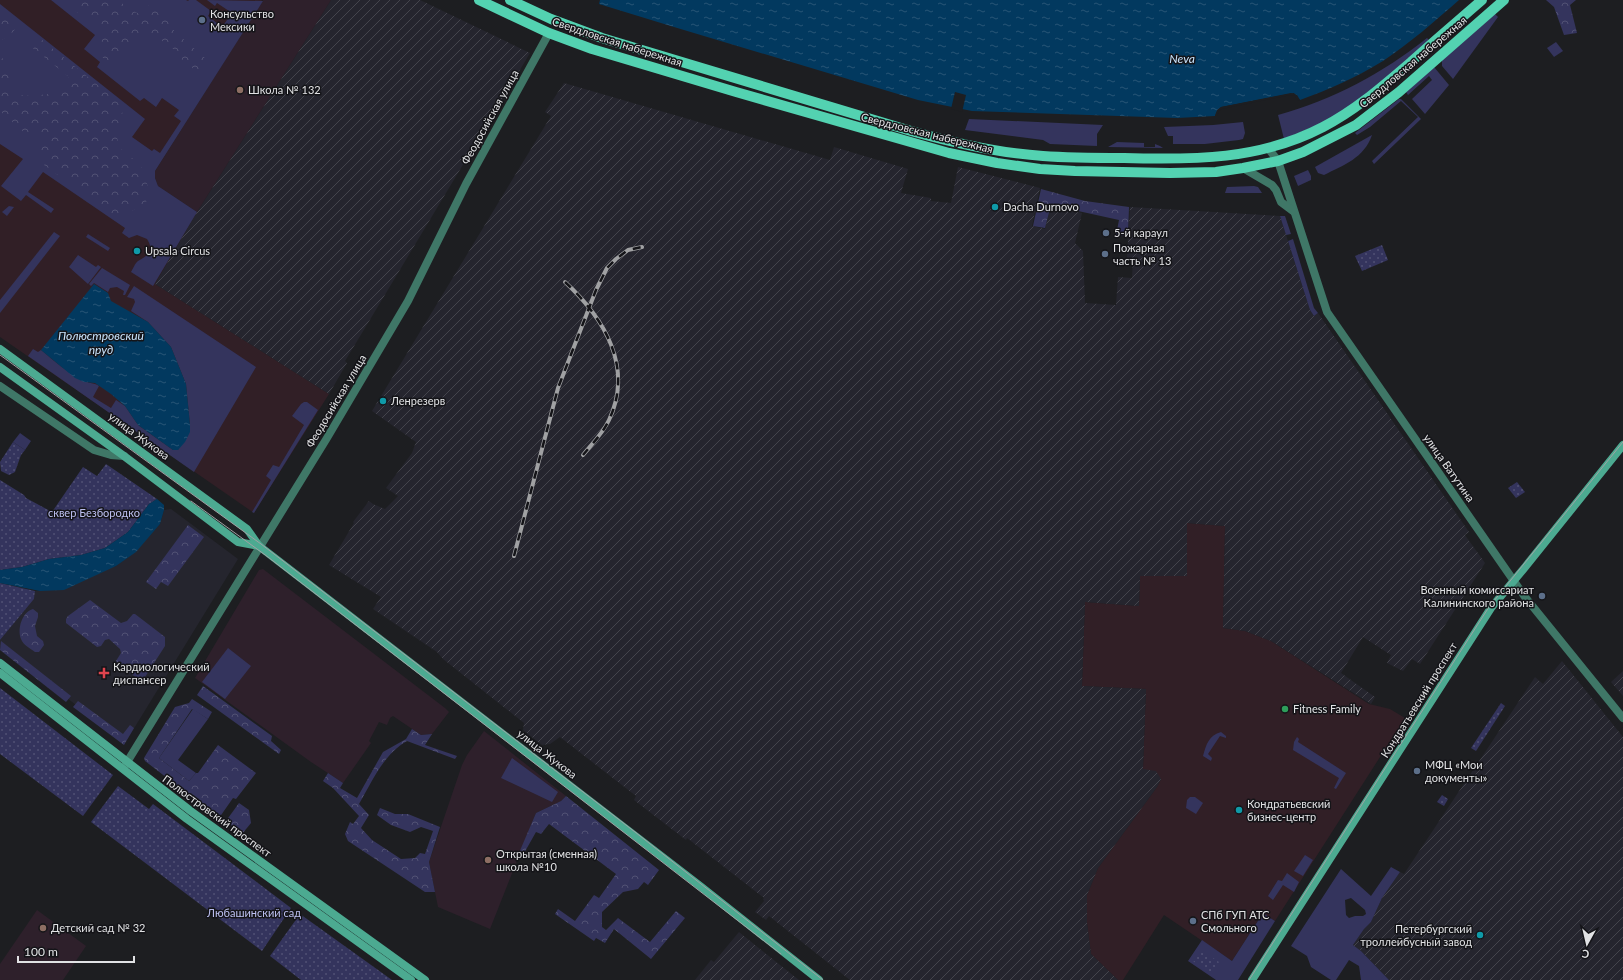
<svg xmlns="http://www.w3.org/2000/svg" width="1623" height="980" font-family="Lato,sans-serif">
	<defs>
		<pattern id="industrial-furrows" width="10" height="10" patternUnits="userSpaceOnUse"><rect width="10" height="10" fill="#25252e"/><path d="M-1 1l2-2M0 10L10 0M9 11l2-2" fill="none" stroke="#44444c"/></pattern>
		<pattern id="forest-crowns" width="20" height="18" patternUnits="userSpaceOnUse"><rect width="20" height="18" fill="#34345d"/><path d="M2 6a3 3 0 1 1 6 0M12 15a3 3 0 1 1 6 0" fill="none" stroke="#515174"/></pattern>
		<pattern id="park-dots" width="8" height="8" patternUnits="userSpaceOnUse"><rect width="8" height="8" fill="#34345d"/><path d="M2 2h.1M6 6h.1" fill="none" stroke="#515174" stroke-width="1.8" stroke-linecap="round"/></pattern>
		<pattern id="water-ripples" width="26" height="14" patternUnits="userSpaceOnUse"><rect width="26" height="14" fill="#02395f"/><path d="M2 4q2-2 4 0t4 0M15 11q2-2 4 0t4 0" fill="none" stroke="#275576"/></pattern>
	</defs>
	<rect width="100%" height="100%" fill="#1d1e21"/>
	<g fill="#311f26">
		<path d="M0 0H262L155 171V178L158 186 197 212 155 284 329 394 254 513 0 337Z"/>
		<path d="M1187 523 1225 526 1223 628 1245 631 1271 641 1369 704 1390 709 1405 718 1275 921 1263 913 1232 961 1164 915 1123 980H1118L1091 954 1087 923V895L1098 868 1157 787 1161 779 1143 769 1146 689 1082 686 1085 602 1139 606 1140 576H1187Z"/>
	</g>
	<g fill="url(#industrial-furrows)">
		<path d="M331 0H420L530 53 368 323 345 361 347 363 329 394 155 284 197 212Z"/>
		<path d="M564 83 830 160 834 147 908 169 901 193 931 198V201L951 203 958 167 1040 188 1032 226 1045 229 1051 205 1082 213 1075 243 1083 251 1085 303 1116 305 1118 277 1132 278 1133 259 1127 258 1130 207 1280 216 1310 310 1314 316 1318 313 1469 532 1465 535 1485 563 1420 664 1412 659 1403 671 1387 663 1391 655 1363 637 1341 673 1375 697 1371 704 1271 641 1245 631 1223 628 1225 526 1187 523V576H1140L1139 606 1085 602 1082 686 1146 689 1143 769 1156 771 1161 779 1157 787 1098 868 1087 895V923L1091 954 1118 980H850L769 916 766 920 755 912 764 901 763 899 764 898 687 838 686 840 634 800 636 796 560 737 550 744 542 745 523 730 524 723 443 659 437 652 373 609 381 597 329 565 354 523 353 522 369 501 373 504 385 509 398 496 386 488 412 453 416 442 372 411 551 116 545 112Z"/>
		<path d="M1562 661 1623 737V980H1389L1361 951 1353 945 1364 929 1371 922 1382 898 1400 872 1404 874 1535 677 1543 684Z"/>
		<path d="M1623 671V696L1611 682Z"/>
		<path d="M739 932 775 961 799 980H695L711 960 714 962Z"/>
	</g>
	<g fill="#2e202b">
		<path d="M263 0H331L197 212 158 186 155 178V171Z"/>
		<path d="M263 569 445 708 449 712 432 734 421 735 393 716 390 718 387 725 379 722 369 741 371 743 343 783 311 762 195 678 259 570Z"/>
		<path d="M484 731 566 796 561 801 536 813 490 929 438 907 429 862 462 765 467 755Z"/>
		<path d="M37 910 86 946 63 980H0V964Z"/>
	</g>
	<path fill="#25252e" d="M171 509 238 559 125 743 0 646V640L34 599 35 591H40L116 566 136 551 160 524 164 510Z"/>
	<g fill="#34345d" fill-rule="evenodd">
		<path d="M51 0H186L188 1 189 0H196L211 11 208 16 222 27 232 13 217 3 215 6 207 0 263 1 155 171V178L158 186 197 212 153 286 131 272C133 269 135 263 138 261 148 255 155 252 147 239L137 235 129 238 122 233 125 228 43 172 28 192 54 209 51 213 26 195 21 201 1 186 23 159 0 144V4L145 119 132 137 152 151 154 149 160 153 181 121 174 116 179 110 162 98 156 107 144 98 140 101 97 67 100 62 84 49 95 35Z"/>
		<path d="M1495 14 1498 17 1453 79 1442 66V60Z"/>
		<path d="M1427 38 1430 41C1404 63 1378 87 1350 106 1330 120 1307 130 1284 139L1278 115C1333 100 1383 73 1427 38Z"/>
		<path d="M1556 42 1563 51 1554 57 1547 48Z"/>
		<path d="M1434 67 1449 85 1425 114 1412 99 1432 80 1429 76 1408 95 1406 92Z"/>
		<path d="M1399 99H1401L1421 119 1374 164 1372 161 1418 117 1401 101 1370 127 1357 135 1355 133Z"/>
		<path d="M969 119 1103 125 1097 134V146L1050 144 1043 140 965 130Z"/>
		<path d="M1243 122 1245 133 1243 139 1239 140 1205 144H1173V136H1168L1164 127 1213 125Z"/>
		<path d="M1372 135C1364 158 1344 165 1324 175L1318 173 1315 167Z"/>
		<path d="M1117 142 1144 143V147H1155V144L1160 146 1163 148 1108 147Z"/>
		<path d="M1308 170 1311 176V180L1298 186 1294 176Z"/>
		<path d="M1254 186 1258 187 1262 193H1225L1227 187Z"/>
		<path d="M9 206 14 207 7 216 2 212Z"/>
		<path d="M1280 216H1285L1291 234 1286 235Z"/>
		<path d="M54 232 60 236 0 313V300Z"/>
		<path d="M88 234 110 248 108 251 86 237Z"/>
		<path d="M1293 239 1314 308 1318 313 1314 316 1310 310 1288 241Z"/>
		<path d="M78 255 96 267 98 265 101 267 88 284 69 267Z"/>
		<path d="M102 268 130 285 125 295H123L124 291 117 287 110 288 108 292 94 283 91 286 89 284Z"/>
		<path d="M134 286 256 367 194 472 28 356 33 349 38 352 41 350C54 361 67 372 82 380 87 384 94 382 99 386L93 397 111 408 116 400 125 406 138 425 173 450H178L190 425 186 384 171 347 148 322 131 311 135 302 134 299 127 297Z"/>
		<path d="M304 402H307L318 410 254 513 252 512 271 480 266 476 273 465 279 467 304 425 292 416 301 404Z"/>
		<path d="M20 433 31 441 25 450 13 442Z"/>
		<path d="M228 648 251 666 225 699 202 682Z"/>
		<path d="M193 709 208 719 178 760 196 773 189 781 159 758Z"/>
		<path d="M1221 732 1226 736V738L1220 736 1208 754 1212 758 1211 761 1203 756C1206 745 1209 735 1221 732Z"/>
		<path d="M1297 737 1299 739 1298 742 1346 773 1336 789 1334 788 1339 778 1293 750 1294 742Z"/>
		<path d="M512 758 558 792 552 802 501 778Z"/>
		<path d="M1190 797H1195L1203 803 1196 814 1186 808 1187 800Z"/>
		<path d="M1305 855 1313 860 1303 876 1294 871Z"/>
		<path d="M1391 867 1400 872 1382 898 1371 922 1364 929 1353 945 1361 951 1389 980H1361L1359 966 1349 960 1336 980H1331L1311 967 1307 956 1291 946 1341 869 1371 896ZM1351 898 1365 910 1366 914 1363 916H1355L1349 918 1346 915 1345 900Z"/>
		<path d="M1287 873 1299 882 1294 892 1283 885 1273 900 1268 896 1278 880 1282 881Z"/>
		<path d="M1263 913 1275 921 1238 980H1216L1188 961 1202 940 1232 961Z"/>
	</g>
	<g fill="url(#forest-crowns)">
		<path d="M70 0H117L137 13 143 12 149 5H155L173 21 174 31 206 59 202 68 195 70 180 58 176 51 150 32 143 31 126 53H119L112 61 108 62 100 55C100 50 102 44 102 39 102 25 78 16 69 5Z"/>
		<path d="M1546 0H1576L1570 5 1577 33 1564 35 1554 7Z"/>
		<path d="M0 13H5L17 22C16 33 9 35 0 41Z"/>
		<path d="M32 35H36L120 103 123 116C115 133 114 146 130 157 133 159 137 160 139 162 142 165 150 192 150 197L145 203 125 215 112 214 44 165 38 153 43 139 37 134 27 135 0 111V59L2 58C16 69 9 75 10 90L19 95 33 96 48 94 57 92 69 77 29 45V42Z"/>
		<path d="M1041 189 1085 201 1129 207 1128 236 1116 235 1119 220 1051 205 1045 228 1033 226Z"/>
		<path d="M188 525 204 537 168 586 161 582 156 589 146 582Z"/>
		<path d="M90 600 121 623 127 621 133 614H135L165 637V646L145 677 142 679H138L118 664 116 661 121 653 120 649 109 639 105 640 101 646 97 647 66 623V619L68 616Z"/>
		<path d="M33 609 38 613V617L35 626 37 636 43 641 44 645 39 652H35C30 648 23 645 21 639 17 629 22 612 33 609Z"/>
		<path d="M1 641 71 696 66 702 0 650Z"/>
		<path d="M203 686 272 736 271 741 281 750 279 754 197 695Z"/>
		<path d="M192 699 212 712 208 719 192 709 159 758 189 781 196 773H198L218 745 256 773 236 799 233 798 219 818 145 761 144 758 175 707 189 703Z"/>
		<path d="M78 701 123 734 130 725 134 728 124 745 73 707Z"/>
		<path d="M412 729 421 735 432 734 425 745 457 756 455 759 407 741C383 755 373 780 359 804L369 815 361 828 372 840 401 859 415 858 420 853 425 854 433 831 421 827 410 832 391 825 377 815 380 808 395 814H408L440 827 429 862 435 892H425L348 841 345 834 350 822 353 824 359 816 333 788 323 781 328 773 343 783 340 788 357 798 383 752 406 739Z"/>
		<path d="M566 796 659 870 648 885 644 882 638 889 623 892 602 912V927L606 930 618 918 650 942 676 911 685 918 651 959 614 929 605 943 596 938 594 941 555 914 558 909 575 921 594 895 599 898 616 874 549 824 541 834 536 832 523 855 519 853 536 813 561 801Z"/>
		<path d="M239 803 249 810 251 823 242 834 226 821Z"/>
	</g>
	<g fill="url(#park-dots)">
		<path d="M1382 245 1388 260 1362 271 1355 256Z"/>
		<path d="M13 442 25 450 21 455 15 472 9 475 1 471 0 462Z"/>
		<path d="M106 464 157 499 149 504 128 532 105 548 81 555 49 559 22 567 0 570V480L24 495 26 498 52 512 83 467 97 476Z"/>
		<path d="M1517 482 1525 492 1516 498 1508 488Z"/>
		<path d="M0 583 35 591 34 599 0 640Z"/>
		<path d="M0 688 113 775 83 816 0 754Z"/>
		<path d="M1501 703 1505 706 1476 751 1471 748Z"/>
		<path d="M118 786 149 809 153 804 291 908 262 951 91 822Z"/>
		<path d="M1442 795 1448 799 1444 806 1437 802Z"/>
		<path d="M300 914 392 980H301L270 956Z"/>
		<path d="M1200 949 1219 962 1211 974 1193 961Z"/>
	</g>
	<g fill="url(#water-ripples)">
		<path d="M600 0H1459C1435 21 1410 43 1383 61 1357 77 1328 90 1300 100L1294 93 1221 107 1216 113 1215 116 1177 118 972 111 918 100 674 27 599 4Z"/>
		<path d="M94 284 108 293 111 301 148 322 171 347 186 384 190 425V432L185 442 178 450H173L138 425 125 406 111 394 95 383 84 382 75 378 41 350Z"/>
		<path d="M157 499 164 505V510L160 524 136 552 116 566 64 590 40 591 0 583V570L22 567 49 559 81 555 105 548 128 532 149 504Z"/>
	</g>
	<g fill="#1d1e21">
		<path d="M955 92 966 95 962 112 951 109Z"/>
		<path d="M1291 93 1297 95 1300 100 1298 101 1295 96 1291 95 1222 109 1219 111 1217 116H1215L1217 110 1221 107Z"/>
	</g>
	<g fill="none" stroke-linecap="round" stroke-linejoin="round">
		<g stroke="#3f7767" stroke-width="8">
			<path d="M1268 148 1278 161 1327 312 1525 597 1623 718"/>
			<path d="M1243 168 1272 185 1276 190 1281 202 1293 211"/>
			<path d="M0 386 94 450 111 455 124 456"/>
			<path d="M124 767 327 438 408 301 466 184 549 33"/>
		</g>
		<g stroke="#4caa91" stroke-width="8">
			<path d="M0 349 247 529 259 546 700 886 819 980"/>
			<path d="M0 367 124 456 238 542 259 546"/>
			<path d="M0 663 192 812 425 980"/>
			<path d="M0 673 187 819 411 980"/>
			<path d="M1252 980 1491 608 1526 566 1623 445"/>
		</g>
		<g stroke="#53d2b1" stroke-width="10">
			<path d="M479 0 549 33 592 49 736 92 949 153 997 163 1040 169 1075 171 1170 173 1216 172 1243 168 1278 161 1303 152 1356 125 1399 92 1504 0"/>
			<path d="M510 0 551 19 602 38 911 131C954 143 998 153 1043 156 1070 158 1097 158 1124 158 1194 160 1260 160 1323 127 1356 110 1383 86 1411 62 1434 41 1458 21 1482 0"/>
		</g>
		<g stroke="#a0a1a3" stroke-width="1">
			<path d="M0 355 261 544 635 832 823 980"/>
			<path d="M191 501 268 557 781 954"/>
			<path d="M1249 980 1489 607 1623 442"/>
		</g>
		<defs>
			<g id="rail">
				<path d="M565 282C604 318 634 367 609 420 603 433 592 444 583 455"/>
				<path d="M514 556 558 388 596 290 607 268 616 259 628 250 642 247"/>
			</g>
		</defs>
		<use href="#rail" stroke="#a0a1a3" stroke-width="4"/>
		<use href="#rail" stroke="#141418" stroke-width="2.5" stroke-dasharray="8" stroke-linecap="butt"/>
	</g>
	<g fill="#5c6f8a" stroke="#141418" stroke-width="1.5">
		<circle cx="202" cy="20" r="4"/>
		<circle cx="1106" cy="233" r="4"/>
		<circle cx="1105" cy="254" r="4"/>
		<circle cx="1542" cy="596" r="4"/>
		<circle cx="1417" cy="771" r="4"/>
		<circle cx="1193" cy="921" r="4"/>
	</g>
	<g fill="#8d6e63" stroke="#141418" stroke-width="1.5">
		<circle cx="240" cy="90" r="4"/>
		<circle cx="488" cy="860" r="4"/>
		<circle cx="43" cy="928" r="4"/>
	</g>
	<g fill="#0f9aa8" stroke="#141418" stroke-width="1.5">
		<circle cx="995" cy="207" r="4"/>
		<circle cx="137" cy="251" r="4"/>
		<circle cx="383" cy="401" r="4"/>
		<circle cx="1239" cy="810" r="4"/>
		<circle cx="1480" cy="935" r="4"/>
	</g>
	<path fill="#e0444e" stroke="#141418" stroke-width="1.5" d="M102 667h4v4h4v4h-4v4h-4v-4h-4v-4h4z"/>
	<circle fill="#2e9e5b" stroke="#141418" stroke-width="1.5" cx="1285" cy="709" r="4"/>
	<g text-anchor="middle" stroke-width="3" stroke-linejoin="round" paint-order="stroke">
		<g font-size="11" fill="#e1e2e4" stroke="#141418" text-anchor="start">
			<text x="210" y="18">Консульство<tspan x="210" dy="13">Мексики</tspan></text>
			<text x="248" y="94">Школа № 132</text>
			<text x="1003" y="211">Dacha Durnovo</text>
			<text x="1114" y="237">5-й караул</text>
			<text x="1113" y="252">Пожарная<tspan x="1113" dy="13">часть № 13</tspan></text>
			<text x="145" y="255">Upsala Circus</text>
			<text x="391" y="405">Ленрезерв</text>
			<text x="1534" y="594" text-anchor="end">Военный комиссариат<tspan x="1534" dy="13">Калининского района</tspan></text>
			<text x="113" y="671">Кардиологический<tspan x="113" dy="13">диспансер</tspan></text>
			<text x="1293" y="713">Fitness Family</text>
			<text x="1425" y="769">МФЦ «Мои<tspan x="1425" dy="13">документы»</tspan></text>
			<text x="1247" y="808">Кондратьевский<tspan x="1247" dy="13">бизнес-центр</tspan></text>
			<text x="496" y="858">Открытая (сменная)<tspan x="496" dy="13">школа №10</tspan></text>
			<text x="1201" y="919">СПб ГУП АТС<tspan x="1201" dy="13">Смольного</tspan></text>
			<text x="51" y="932">Детский сад № 32</text>
			<text x="1472" y="933" text-anchor="end">Петербургский<tspan x="1472" dy="13">троллейбусный завод</tspan></text>
		</g>
		<g font-size="11" fill="#e1e2e4" stroke="#141418">
			<text transform="translate(617 42) rotate(18)" y="4">Свердловская набережная</text>
			<text transform="translate(1413 62) rotate(-40)" y="4">Свердловская набережная</text>
			<text transform="translate(490 117) rotate(-61)" y="4">Феодосийская улица</text>
			<text transform="translate(927 133) rotate(14)" y="4">Свердловская набережная</text>
			<text transform="translate(336 401) rotate(-59)" y="4">Феодосийская улица</text>
			<text transform="translate(139 436) rotate(36)" y="4">улица Жукова</text>
			<text transform="translate(1449 468) rotate(55)" y="4">улица Ватутина</text>
			<text transform="translate(1419 700) rotate(-58)" y="4">Кондратьевский проспект</text>
			<text transform="translate(547 754) rotate(38)" y="4">улица Жукова</text>
			<text transform="translate(217 816) rotate(36)" y="4">Полюстровский проспект</text>
		</g>
		<g font-size="11" fill="#bdc0f1" stroke="#141418">
			<text x="94" y="517">сквер Безбородко</text>
			<text x="254" y="917">Любашинский сад</text>
		</g>
		<g font-size="12" font-style="italic" fill="#c8e4fd" stroke="#141418">
			<text x="1182" y="63">Neva</text>
			<text x="101" y="340">Полюстровский<tspan x="101" dy="14">пруд</tspan></text>
		</g>
	</g>
	<g transform="translate(1587 944) rotate(188)" stroke="#141418" stroke-width="3" paint-order="stroke">
	<path d="M0-3L7 15L0 10L-7 15Z" fill="#e1e2e4"/>
	<text y="-6" font-size="11" font-weight="bold" text-anchor="middle" fill="#e1e2e4">С</text>
	</g>
	<path d="M18 956v6h116v-6" fill="none" stroke="#e1e2e4" stroke-width="2"/>
	<text x="24" y="956" font-size="12" fill="#e1e2e4" stroke="#141418" stroke-width="3" paint-order="stroke">100 m</text>
</svg>
